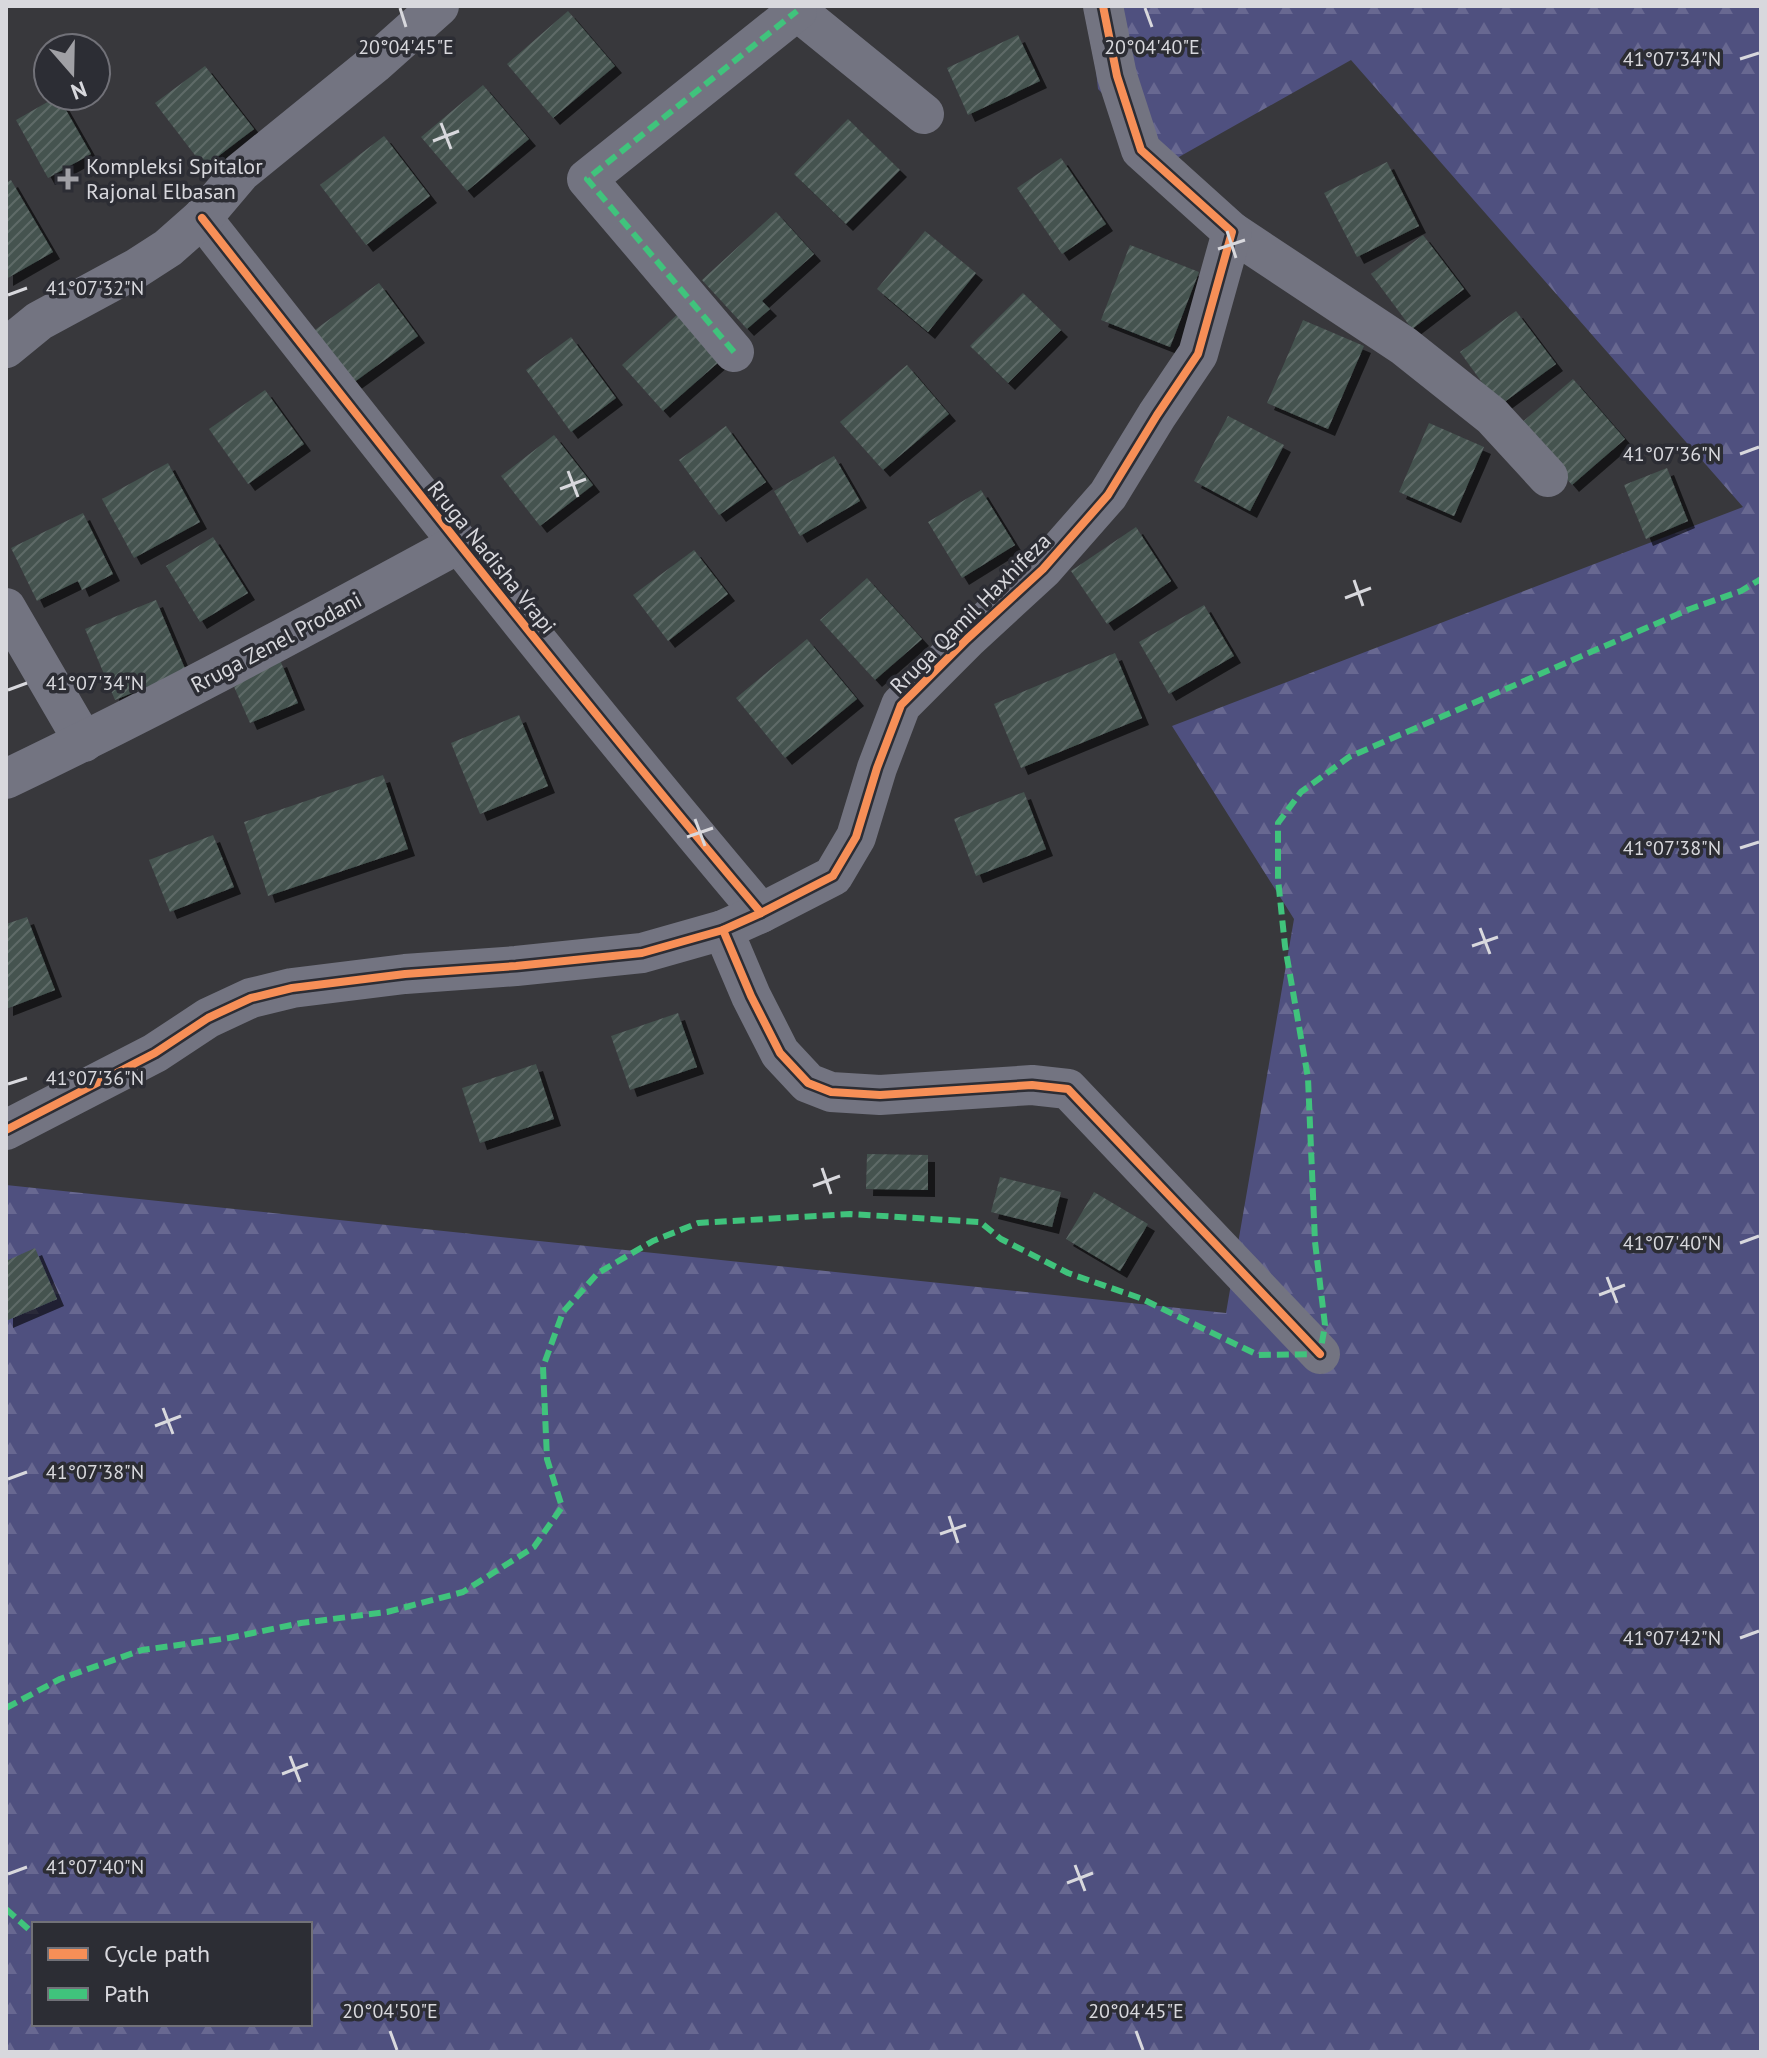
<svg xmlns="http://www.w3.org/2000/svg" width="1767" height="2058" font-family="'PT Sans',sans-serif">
	<defs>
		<pattern id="forest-firs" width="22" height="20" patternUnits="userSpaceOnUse" patternTransform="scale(2)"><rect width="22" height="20" fill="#4f507f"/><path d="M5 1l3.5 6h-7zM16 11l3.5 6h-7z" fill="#686891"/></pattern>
		<pattern id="building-hatch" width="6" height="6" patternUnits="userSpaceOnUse" patternTransform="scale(2)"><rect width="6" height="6" fill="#44534f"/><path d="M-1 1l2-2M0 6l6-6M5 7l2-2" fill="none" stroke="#5e6b68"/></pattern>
		<filter id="shadow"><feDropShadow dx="7" dy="7" stdDeviation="0" flood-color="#0009"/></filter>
	</defs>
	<rect width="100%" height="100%" fill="#38383c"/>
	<path fill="url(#forest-firs)" fill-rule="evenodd" d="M1089 6H1761V2052H6V1185L1226 1313 1294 919 1172 726 1743 507 1351 60 1170 162 1098 89ZM34 1924H310V2024H34Z"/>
	<g fill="url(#building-hatch)" filter="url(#shadow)">
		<path d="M568 11 615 66 553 118 507 64Z"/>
		<path d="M1018 35 1040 81 968 115 947 68Z"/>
		<path d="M205 66 254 129 204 167 155 103Z"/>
		<path d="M483 85 529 139 467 191 421 137Z"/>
		<path d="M58 96 91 154 48 178 16 120Z"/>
		<path d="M848 119 900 170 846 224 794 174Z"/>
		<path d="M384 136 430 196 366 245 320 185Z"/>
		<path d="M1061 158 1106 224 1062 254 1017 188Z"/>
		<path d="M1387 162 1419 226 1357 257 1324 193Z"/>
		<path d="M11 180 53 252 6 279V183Z"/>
		<path d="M776 212 814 254 762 301 770 309 747 329 702 280Z"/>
		<path d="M925 231 976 273 928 332 877 289Z"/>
		<path d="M1423 235 1464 289 1412 329 1371 274Z"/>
		<path d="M1130 245 1199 272 1170 347 1101 320Z"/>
		<path d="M379 283 418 336 346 388 308 335Z"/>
		<path d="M1023 293 1061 330 1008 383 970 346Z"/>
		<path d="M1516 311 1556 364 1499 406 1460 352Z"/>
		<path d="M679 313 721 360 663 411 622 365Z"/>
		<path d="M1303 320 1364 346 1328 429 1267 403Z"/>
		<path d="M571 337 616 398 571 432 526 370Z"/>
		<path d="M907 365 949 414 883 470 840 422Z"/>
		<path d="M1573 379 1625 439 1572 485 1520 424Z"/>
		<path d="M265 390 304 444 248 484 209 429Z"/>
		<path d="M1228 416 1284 445 1250 511 1194 481Z"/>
		<path d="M1429 423 1484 447 1454 516 1399 492Z"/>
		<path d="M726 426 766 482 719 515 679 460Z"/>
		<path d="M554 435 593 485 540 526 501 476Z"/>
		<path d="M834 456 860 501 800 536 774 491Z"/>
		<path d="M168 463 200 522 134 558 102 499Z"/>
		<path d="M1667 468 1688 521 1646 539 1624 485Z"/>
		<path d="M981 490 1015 545 962 578 928 522Z"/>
		<path d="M83 513 113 574 82 590 78 581 37 601 11 548Z"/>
		<path d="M1136 527 1171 581 1107 624 1071 571Z"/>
		<path d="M213 537 248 593 200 622 166 566Z"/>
		<path d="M694 550 728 594 668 641 633 595Z"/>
		<path d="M867 578 922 639 875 680 820 620Z"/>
		<path d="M156 600 186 671 115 700 85 629Z"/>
		<path d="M1204 605 1234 656 1169 694 1139 642Z"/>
		<path d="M807 639 857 699 785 758 736 698Z"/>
		<path d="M1115 653 1142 718 1021 768 994 704Z"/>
		<path d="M280 660 298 703 250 723 231 680Z"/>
		<path d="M519 715 548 786 480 814 451 743Z"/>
		<path d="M383 775 408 849 268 896 244 822Z"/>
		<path d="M1024 792 1046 849 976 876 954 819Z"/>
		<path d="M213 835 234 887 170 912 149 860Z"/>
		<path d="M27 917 55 990 6 1009V924Z"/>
		<path d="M678 1013 697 1067 630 1090 611 1036Z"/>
		<path d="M536 1064 554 1119 480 1143 462 1088Z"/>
		<path d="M867 1154 928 1155V1190L866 1189Z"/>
		<path d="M1000 1177 1061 1192 1052 1227 991 1212Z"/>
		<path d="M1094 1192 1148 1224 1120 1271 1066 1239Z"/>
		<path d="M35 1248 57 1299 6 1321V1261Z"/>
	</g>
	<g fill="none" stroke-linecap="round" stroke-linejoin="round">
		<g stroke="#737481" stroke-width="40">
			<path d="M791 6 924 114"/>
			<path d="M202 218C386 452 569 686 761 913"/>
			<path d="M1232 232 1404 346 1492 416 1548 477"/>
			<path d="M6 348 39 321 137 268 168 248 202 218 241 172 374 64 439 6"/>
			<path d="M734 352 587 179 797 11"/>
			<path d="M6 608 84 742"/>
			<path d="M6 779C159 706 309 625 458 544"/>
			<path d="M723 930 751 996 780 1053 808 1083 831 1092 880 1095 1032 1085 1068 1089 1320 1354"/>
			<path d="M6 1130 155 1053 208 1018 251 998 292 988 405 974 516 966 642 953 723 930 761 913 833 876 856 837 877 768 901 705 967 639 1043 569 1108 495 1157 415 1198 354 1232 232 1141 150 1117 76 1103 6"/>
		</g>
		<g stroke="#40c37c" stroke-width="6" stroke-dasharray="12 6" stroke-linecap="butt">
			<path d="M734 352 587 179 797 11"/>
			<path d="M6 1708 60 1679 142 1650 229 1638 301 1623 387 1612 463 1592 534 1547 562 1507 547 1459 543 1367 563 1312 598 1273 653 1241 698 1223 850 1214 980 1222 1001 1239 1068 1273 1140 1298 1258 1355 1320 1354 1325 1325 1315 1242 1308 1078 1285 946 1278 879V823L1301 792 1349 757 1690 609 1741 591 1761 579"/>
			<path d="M6 1909 34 1934"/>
		</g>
		<defs>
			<g id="cycleway">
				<path d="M202 218C386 452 569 686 761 913"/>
				<path d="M723 930 751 996 780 1053 808 1083 831 1092 880 1095 1032 1085 1068 1089 1320 1354"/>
				<path d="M6 1130 155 1053 208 1018 251 998 292 988 405 974 516 966 642 953 723 930 761 913 833 876 856 837 877 768 901 705 967 639 1043 569 1108 495 1157 415 1198 354 1232 232 1141 150 1117 76 1103 6"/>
			</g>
		</defs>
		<use href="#cycleway" stroke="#2c2d34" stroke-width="13"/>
		<use href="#cycleway" stroke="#f78f57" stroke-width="8"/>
	</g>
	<path fill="none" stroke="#d8d8dd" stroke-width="3" d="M400 8 406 27M1145 8 1152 27M1740 59 1759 53M441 123 451 149M433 141 459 131M1227 231 1236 258M1218 249 1245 240M8 295 27 288M1740 454 1759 447M568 471 578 497M560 489 586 479M1354 580 1363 606M1345 598 1371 588M8 690 27 683M695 819 705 846M687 837 713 828M1740 848 1759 842M1480 928 1490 954M1472 946 1498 937M8 1084 27 1078M822 1168 831 1194M813 1186 840 1176M1740 1243 1759 1236M1607 1277 1617 1303M1599 1295 1625 1285M163 1408 173 1434M155 1426 181 1416M8 1479 27 1472M949 1516 958 1543M940 1534 966 1525M1740 1638 1759 1631M290 1756 300 1782M282 1774 308 1764M1075 1865 1085 1891M8 1874 27 1867M1067 1883 1093 1873M390 2031 397 2050M1136 2031 1143 2050"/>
	<path fill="#a0a0a5" stroke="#2c2d34" stroke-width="3" d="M64 167h8v8h8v8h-8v8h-8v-8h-8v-8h8z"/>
	<g text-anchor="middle" stroke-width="7" stroke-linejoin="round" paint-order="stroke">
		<g font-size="22" fill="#d8d8dd" stroke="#2c2d34" text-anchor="start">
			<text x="86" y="174">Kompleksi Spitalor<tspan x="86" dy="25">Rajonal Elbasan</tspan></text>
		</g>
		<g font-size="22" fill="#d8d8dd" stroke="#2c2d34">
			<text transform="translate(492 557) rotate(51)" y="8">Rruga Nadisha Vrapi</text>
			<text transform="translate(970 613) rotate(-45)" y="8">Rruga Qamil Haxhifeza</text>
			<text transform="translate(276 642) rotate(-28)" y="8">Rruga Zenel Prodani</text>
		</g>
	</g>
	<g font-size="20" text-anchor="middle" fill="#d8d8dd" stroke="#2c2d34" stroke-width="7" stroke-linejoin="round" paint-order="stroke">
		<text x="406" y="54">20°04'45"E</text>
		<text x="1152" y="54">20°04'40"E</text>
		<text x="1672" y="66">41°07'34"N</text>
		<text x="95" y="295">41°07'32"N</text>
		<text x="1672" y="461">41°07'36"N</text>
		<text x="95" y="690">41°07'34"N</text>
		<text x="1672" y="855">41°07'38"N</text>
		<text x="95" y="1085">41°07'36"N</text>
		<text x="1672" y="1250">41°07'40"N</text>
		<text x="95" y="1479">41°07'38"N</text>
		<text x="1672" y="1645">41°07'42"N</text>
		<text x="95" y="1874">41°07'40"N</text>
		<text x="390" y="2018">20°04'50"E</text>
		<text x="1136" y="2018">20°04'45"E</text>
	</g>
	<rect width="1767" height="2058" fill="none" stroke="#d8d8dd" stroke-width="16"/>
	<rect x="32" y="1922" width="280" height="104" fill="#2c2d34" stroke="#717178" stroke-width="2"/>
	<rect x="48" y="1948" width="40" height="12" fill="#f78f57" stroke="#717178" stroke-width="2"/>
	<text x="104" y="1962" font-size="24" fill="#d8d8dd">Cycle path</text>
	<rect x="48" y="1988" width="40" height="12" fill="#40c37c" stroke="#717178" stroke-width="2"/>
	<text x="104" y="2002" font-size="24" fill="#d8d8dd">Path</text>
	<g transform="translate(72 72) rotate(160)"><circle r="38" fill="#2c2d34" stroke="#717178" stroke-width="2"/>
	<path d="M0-6L14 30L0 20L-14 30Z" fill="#a0a0a5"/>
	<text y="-12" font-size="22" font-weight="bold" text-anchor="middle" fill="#d8d8dd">N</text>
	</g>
</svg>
